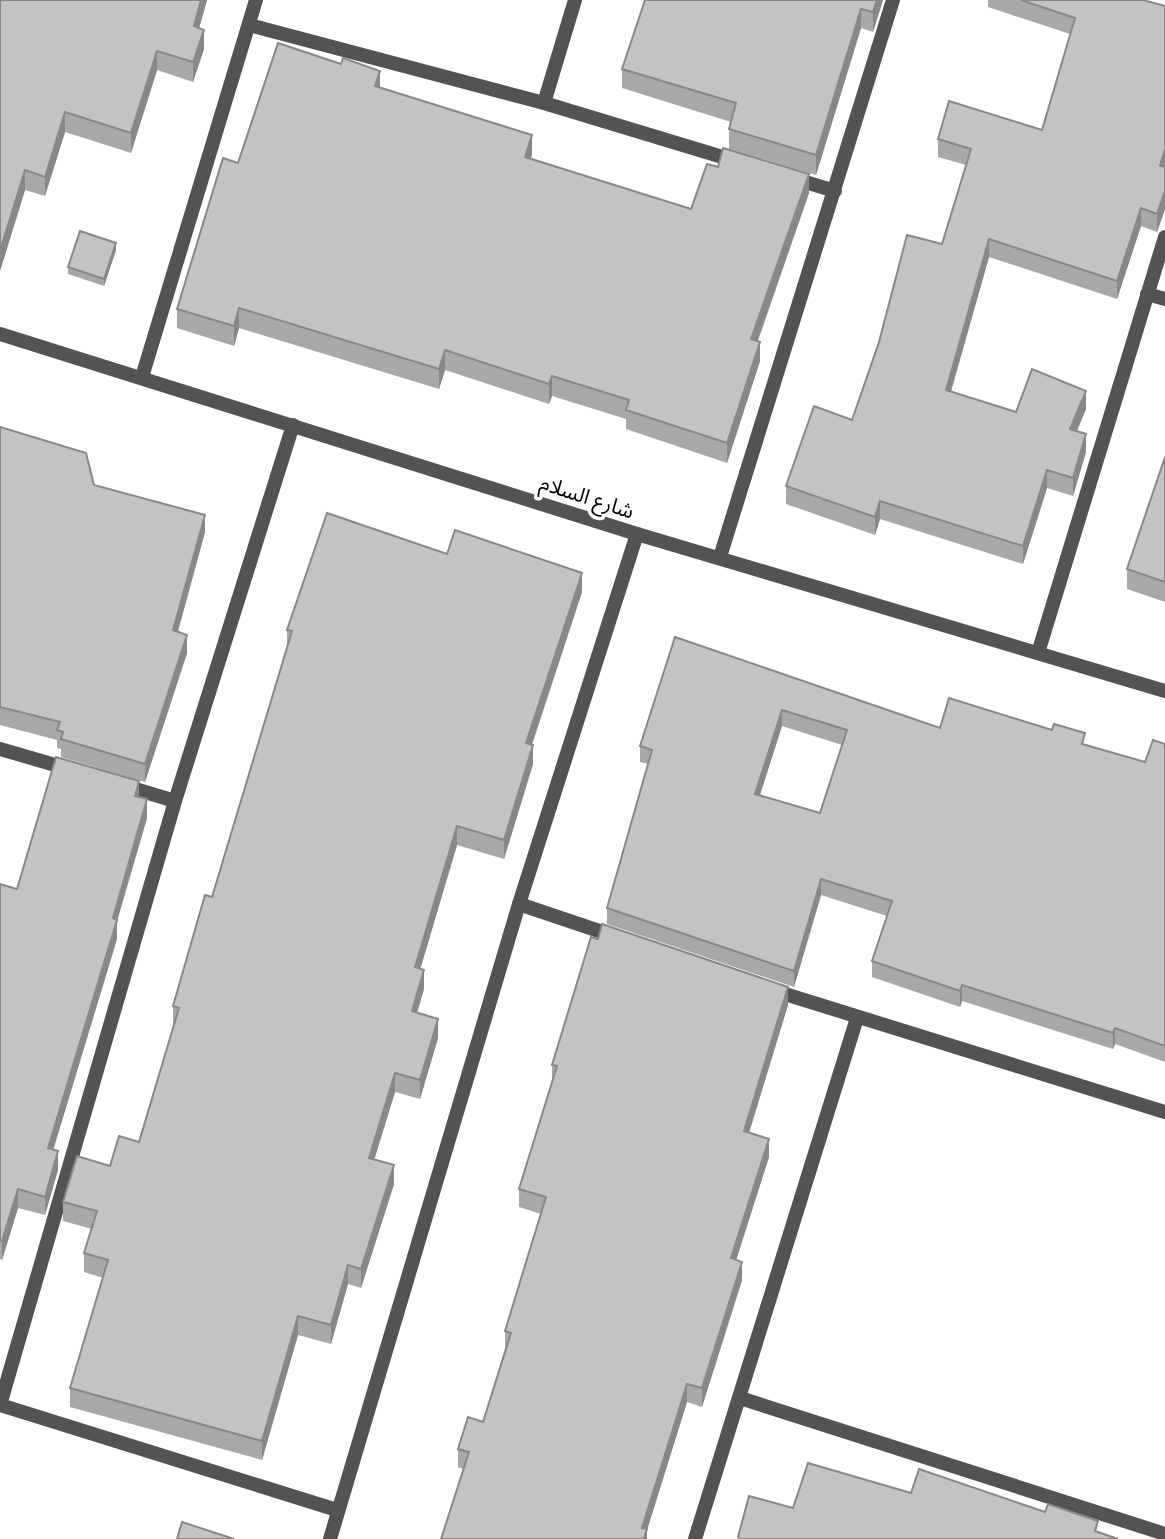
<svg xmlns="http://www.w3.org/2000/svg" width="1165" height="1539" font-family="Mulish,'Noto Sans Arabic',sans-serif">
	<rect width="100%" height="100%" fill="#fff"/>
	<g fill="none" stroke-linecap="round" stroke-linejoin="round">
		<g stroke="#535353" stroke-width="14">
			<path d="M249 25 544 103 739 162"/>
			<path d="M544 103 575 0"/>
			<path d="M792 178 835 191"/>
			<path d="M1147 294 1165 299"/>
			<path d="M142 377 256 0"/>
			<path d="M720 557 893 0"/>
			<path d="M1038 653 1165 237"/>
			<path d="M0 749 69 769"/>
			<path d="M122 785 175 801"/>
			<path d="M519 904 617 937"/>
			<path d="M772 990 1165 1112"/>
			<path d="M740 1398 1165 1534"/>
			<path d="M0 1405 175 801 293 425"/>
			<path d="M0 1405 337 1510"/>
			<path d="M330 1539 519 904 637 534"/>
			<path d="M695 1539 857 1018"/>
		</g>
		<path stroke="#535353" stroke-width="14" d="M0 334 637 534 1165 691"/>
	</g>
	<g fill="#a8a8a8" fill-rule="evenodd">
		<path d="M0 0H207L199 28 204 49 193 82 157 70 131 153 65 132 45 196 25 190 0 271Z"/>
		<path d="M645 0H883L873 32 861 28 816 175 729 149V129L731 122 622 88V69Z"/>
		<path d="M988 0H1143L1165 6V209L1157 232 1141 226 1117 299 989 257 951 392 1016 412 1086 409 1077 431 1086 452 1073 496 1047 488 1023 564 880 519 875 535 786 504V486L852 420 942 244 966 165 938 157V139L1042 130 1070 34 988 7Z"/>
		<path d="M341 64 380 88 532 154 531 158 691 209 718 167 809 193 758 341 760 361 727 463 626 429V419L552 396 549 404 445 370 439 389 239 328 234 346 177 328V309L238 163Z"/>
		<path d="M116 250 104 286 68 274V267Z"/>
		<path d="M0 427 94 485 205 532 178 632 187 653 145 782 61 757V749L57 748V740L0 725Z"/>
		<path d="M1165 457V602L1127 589V569Z"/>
		<path d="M447 554 582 592 532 745 533 764 504 859 457 845 420 969 424 989 417 1012 438 1038 420 1099 395 1092 374 1159 394 1184 361 1288 348 1284 331 1344 298 1335 262 1460 70 1407V1388L103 1278 84 1272V1253L92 1229 63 1221V1202L110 1166 139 1142 174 1025H173V1006L212 897 287 646V630Z"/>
		<path d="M675 637 940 728 1085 744 1145 762 1165 744V1062L1115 1044 1113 1049 962 1001 960 1007 872 977V961L887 916 821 895 794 987 607 924V908L648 764 640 762V746ZM782 726 842 745 820 813 760 795Z"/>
		<path d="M139 797 147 818 117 921V939L53 1150 58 1170 45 1215 18 1208 2 1260 0 1259V884L17 889Z"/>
		<path d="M788 1005 749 1133 769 1157 736 1260 742 1280 702 1407 687 1402 647 1530V1539L458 1467V1449L483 1422 505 1349V1331L541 1214 519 1207V1189L552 1081V1065Z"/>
	</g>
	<g fill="#888">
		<path d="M201 0H207L194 46V26Z"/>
		<path d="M877 0H883L873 32V12Z"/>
		<path d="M861 9V28L816 175V155Z"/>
		<path d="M204 30V49L193 82V62Z"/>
		<path d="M157 51V70L131 153V133Z"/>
		<path d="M380 71V91L375 86Z"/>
		<path d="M65 112V132L45 196V177Z"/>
		<path d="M532 135V154L525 176V157Z"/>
		<path d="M1165 149V167L1160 184V166Z"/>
		<path d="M25 170V190L0 271V251Z"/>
		<path d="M809 174V193L751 359V339Z"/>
		<path d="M1165 191V209L1157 232V214Z"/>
		<path d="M1141 208V226L1117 299V281Z"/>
		<path d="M989 239V257L946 408V390Z"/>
		<path d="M116 243V250L104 286V279Z"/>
		<path d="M239 308V328L234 346V326Z"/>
		<path d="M760 342V361L727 463V443Z"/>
		<path d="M445 350V370L439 389V369Z"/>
		<path d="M552 376V396L549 404V384Z"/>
		<path d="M1086 391V409L1070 447V429Z"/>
		<path d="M1086 434V452L1073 496V478Z"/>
		<path d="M1047 470V488L1023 564V546Z"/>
		<path d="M880 501V519L875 535V517Z"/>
		<path d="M205 515V532L173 648V630Z"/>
		<path d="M582 573V592L526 762V743Z"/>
		<path d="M187 635V653L145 782V764Z"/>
		<path d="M782 710V726L755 810V794Z"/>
		<path d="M533 745V764L504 859V840Z"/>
		<path d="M139 781V800L135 796Z"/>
		<path d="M147 799V818L117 921V939L48 1167V1148Z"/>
		<path d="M457 826V845L415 987V967Z"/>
		<path d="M821 879V895L794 987V971Z"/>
		<path d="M424 970V989L412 1030V1011Z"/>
		<path d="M962 985V1001L960 1007V991Z"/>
		<path d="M788 987V1005L744 1149V1131Z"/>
		<path d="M438 1019V1038L420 1099V1080Z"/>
		<path d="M1115 1028V1044L1113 1049V1033Z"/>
		<path d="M395 1073V1092L369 1177V1158Z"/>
		<path d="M769 1139V1157L731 1276V1258Z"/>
		<path d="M58 1151V1170L45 1215V1197Z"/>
		<path d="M394 1165V1184L361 1288V1269Z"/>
		<path d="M18 1189V1208L2 1260V1241Z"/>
		<path d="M742 1262V1280L702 1407V1388Z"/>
		<path d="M348 1265V1284L331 1344V1325Z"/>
		<path d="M298 1316V1335L262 1460V1441Z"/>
		<path d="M687 1384V1402L647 1530V1539H642V1528Z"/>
	</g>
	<g fill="#c3c3c3" stroke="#888" stroke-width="2" fill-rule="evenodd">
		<path d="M0 0H201L194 26 204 30 193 62 157 51 131 133 65 112 45 177 25 170 0 251Z"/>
		<path d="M645 0H877L873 12 861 9 816 155 729 129 736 103 622 69Z"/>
		<path d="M1021 0H1143L1165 6V149L1160 166 1165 167V191L1157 214 1141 208 1117 281 989 239 946 390 1016 412 1032 369 1086 391 1070 429 1086 434 1073 478 1047 470 1023 546 880 501 875 517 786 486 814 406 852 420 879 342 907 235 942 244 971 149 938 139 949 101 1042 130 1075 18Z"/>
		<path d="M278 43 341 64 343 58 380 71 375 86 532 135 525 157 691 209 707 164 718 167 723 148 809 174 751 339 760 342 727 443 626 410 629 400 552 376 549 384 445 350 439 369 239 308 234 326 177 309 223 158 238 163Z"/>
		<path d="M80 231 116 243 104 279 68 267Z"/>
		<path d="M0 427 86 453 94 485 205 515 173 630 187 635 145 764 61 739 63 732 57 730 60 722 0 707Z"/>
		<path d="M1165 457V582L1127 569Z"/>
		<path d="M327 513 447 554 455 530 582 573 526 743 533 745 504 840 457 826 415 967 424 970 412 1011 438 1019 420 1080 395 1073 369 1158 394 1165 361 1269 348 1265 331 1325 298 1316 262 1441 70 1388 108 1260 84 1253 97 1211 63 1202 77 1156 110 1166 119 1136 139 1142 179 1008 173 1006 205 895 212 897 292 631 287 630Z"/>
		<path d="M675 637 940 728 949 698 1052 730 1054 724 1085 733 1082 744 1145 762 1153 740 1165 744V1046L1115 1028 1113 1033 962 985 960 991 872 961 892 901 821 879 794 971 607 908 652 750 640 746ZM782 710 847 730 820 813 755 794Z"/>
		<path d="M56 757 139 781 135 796 147 799 113 918 117 920 48 1148 58 1151 45 1197 18 1189 2 1241 0 1240V884L17 889Z"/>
		<path d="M602 924 788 987 744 1131 769 1139 731 1258 742 1262 702 1388 687 1384 642 1528 647 1529 644 1539H441L469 1452 458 1449 468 1417 483 1422 511 1333 505 1331 546 1197 519 1189 557 1066 552 1065 591 937 598 939Z"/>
		<path d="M808 1463 911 1493 919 1469 1045 1512 1048 1504 1098 1521 1095 1531 1118 1539H741L738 1537 749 1496 793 1508Z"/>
		<path d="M182 1522 234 1539H177Z"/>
	</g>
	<g text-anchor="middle" stroke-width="7" stroke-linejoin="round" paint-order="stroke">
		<g font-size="21" fill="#000" stroke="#fff">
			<text transform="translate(587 497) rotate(18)" y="7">شارع السلام</text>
		</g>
	</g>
</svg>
